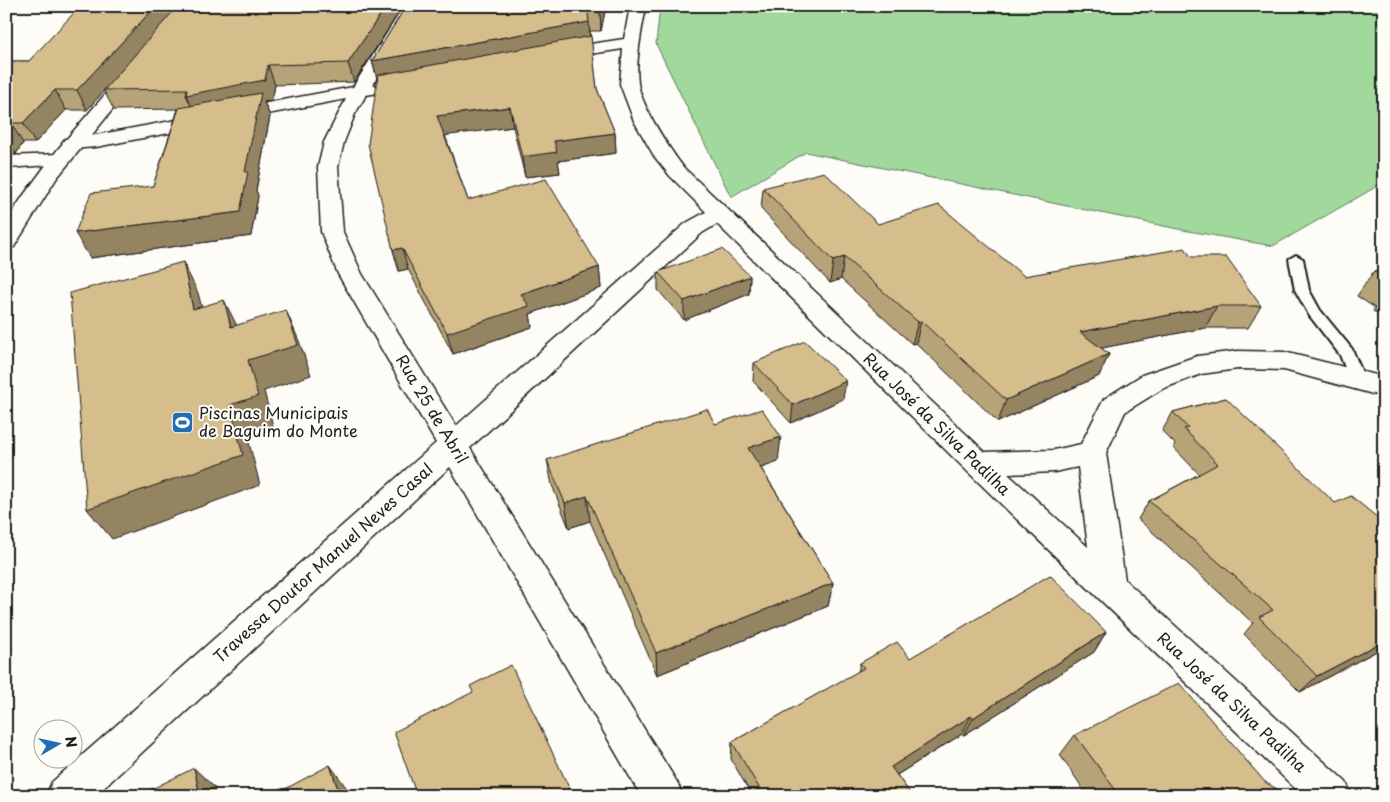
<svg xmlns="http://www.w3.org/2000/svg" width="1390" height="802" font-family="'Playpen Sans',sans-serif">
	<rect width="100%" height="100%" fill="#fdfcf7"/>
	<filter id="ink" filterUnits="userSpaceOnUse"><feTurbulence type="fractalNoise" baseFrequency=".02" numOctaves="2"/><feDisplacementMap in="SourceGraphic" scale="10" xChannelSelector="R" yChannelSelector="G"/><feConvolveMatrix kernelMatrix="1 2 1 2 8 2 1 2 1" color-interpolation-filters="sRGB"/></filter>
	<g filter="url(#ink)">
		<path fill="#a1d99d" stroke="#5e7a5c" d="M660 6H1384V186L1381 184 1273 246 1183 230 806 152 731 197 656 44Z"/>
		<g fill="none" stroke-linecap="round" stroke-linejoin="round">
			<defs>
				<path id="service" d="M1296 255 1303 259 1309 290 1320 310 1352 349 1365 379 1363 383H1351L1340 355 1309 315 1295 290 1289 259Z"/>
				<g id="minor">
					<path d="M404 6H420L373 84 381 89 378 93 366 95 355 114 344 142 338 167 343 232 362 274 456 426 686 223 706 212 670 176 654 156 634 121 620 84 623 49 557 59 551 58 548 54 551 50 557 49 624 39 630 6H646C642 29 635 60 638 83 641 106 670 150 684 168L985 452 1054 450 1081 444 1104 399 1142 375 1197 356 1238 351 1284 352 1384 377V397L1284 370 1238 369 1201 374 1162 389 1125 412 1106 453 1125 580 1346 782 1352 796H1303L968 472 717 224 702 233 470 448 677 782 683 796H641L450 467 95 796H46L52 782 436 443 338 274 321 232 318 167 324 142 346 99 96 147 72 149 65 147 62 143 65 139 96 135 353 87ZM1078 467 1088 547 1008 474 1054 472Z"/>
					<path d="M59 154 66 156 69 160 66 164 6 168V156Z"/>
				</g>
				<path id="tertiary" d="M133 68 139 69 142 73 139 77 56 179 14 247 6 249V222L23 196 58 149 127 69Z"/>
			</defs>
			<use href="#service" stroke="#1c1c1c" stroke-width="4"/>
			<use href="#minor" stroke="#1c1c1c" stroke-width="3"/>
			<use href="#tertiary" stroke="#1c1c1c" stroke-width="3"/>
			<use href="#service" fill="#fdfcf7" fill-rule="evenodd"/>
			<use href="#minor" fill="#fdfcf7" fill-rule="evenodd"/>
			<use href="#tertiary" fill="#fdfcf7" fill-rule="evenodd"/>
		</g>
		<g fill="#b7a378" stroke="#1c1c1c">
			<path d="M82 6H403L354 82 275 85 272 100 264 102 270 116 256 190 258 196 251 236 90 258 153 186 178 109 114 110 104 91 87 110H66L35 143H23L16 154 6 155V61H29Z"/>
			<path d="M406 6H606L601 31H590L597 89 615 133 616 153 558 161 560 173 525 177 513 127 445 135 468 200 599 267 601 288 530 314 532 327 453 354 408 269 399 271 393 250 377 79 372 61Z"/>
			<path d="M763 188 878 224 1024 276 1191 257 1261 306 1248 328H1205L1101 348 1109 354 1099 376 998 422 916 343 912 344 841 279 830 283 761 209Z"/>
			<path d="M1384 268V318L1373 311 1375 308 1357 296 1374 271Z"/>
			<path d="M658 272 750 276 749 294 684 320 658 290Z"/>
			<path d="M754 363 843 399 791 423 753 381Z"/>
			<path d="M1226 398 1384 641V647L1300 692 1244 634 1253 623 1138 519 1149 501 1199 474 1173 447 1175 444 1162 431 1173 412Z"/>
			<path d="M715 424 778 462 761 468 833 583 828 606 657 675 590 521 569 528 552 485 547 460Z"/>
			<path d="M1106 632 1094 652 964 735 962 734 897 775 912 796H752L731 759 732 742 858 672 860 663 910 658Z"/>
			<path d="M1075 735 1265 782 1283 796H1088L1060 755Z"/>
		</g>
		<g fill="#958462" stroke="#1c1c1c">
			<path d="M156 6H181L104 90V91L87 110 77 90Z"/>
			<path d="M386 6H403L354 82 348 63Z"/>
			<path d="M601 6H606L601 31 600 12Z"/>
			<path d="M589 22 590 41 378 80 372 61Z"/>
			<path d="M268 65 275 85 272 100 264 102 270 116 256 190 258 196 251 236 90 258 75 233 240 212 186 95Z"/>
			<path d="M55 90 66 110 35 143 23 123Z"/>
			<path d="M510 107 513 127 442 136 437 116Z"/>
			<path d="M11 123 23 143 16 154 6 138V129Z"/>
			<path d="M615 133 616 153 558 161 560 173 525 177 522 157 554 141Z"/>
			<path d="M402 248 408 269 399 271 393 250Z"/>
			<path d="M844 257 841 279 830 283 833 261Z"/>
			<path d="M183 262 198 293 210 339 193 309Z"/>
			<path d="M599 267 601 288 530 314 532 327 453 354 447 333 521 294Z"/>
			<path d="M750 276 749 294 684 320V301Z"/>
			<path d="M224 300 239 330 231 327Z"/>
			<path d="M1217 306 1205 328 1071 354 1080 332Z"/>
			<path d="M286 310 299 341 311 375 264 391 273 426 247 435 260 485 112 539 87 509 230 405 248 360Z"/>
			<path d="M921 321 916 343 912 344 918 322Z"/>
			<path d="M1109 354 1099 376 998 422 1006 400Z"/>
			<path d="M846 381 843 399 791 423 793 405Z"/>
			<path d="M781 437 778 462 746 473 748 448Z"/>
			<path d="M587 496 590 521 569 528 565 503Z"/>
			<path d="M833 583 828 606 657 675 656 653Z"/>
			<path d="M1106 632 1094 652 964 735 973 718Z"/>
			<path d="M1384 641V647L1300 692 1317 676Z"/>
			<path d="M971 716 962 734 884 783 891 767Z"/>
			<path d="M330 765 348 790 350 796H340Z"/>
			<path d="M194 768 214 787 216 796H200Z"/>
		</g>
		<g fill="#d5bd8c" stroke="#1c1c1c">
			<path d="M82 6H156L77 90H55L23 123H11L6 129V61H29L71 16Z"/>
			<path d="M178 6H386L348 63 268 65 265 80 186 95 187 89 104 90Z"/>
			<path d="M406 6H601L600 12H588L589 22 372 61Z"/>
			<path d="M591 36 597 89 615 133 554 141 557 152 522 157 510 107 437 116 468 200 546 179 599 267 521 294 529 306 447 333 402 248 393 250 368 144 378 75Z"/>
			<path d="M261 93 245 172H248L240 212 75 233 91 193 153 186 179 108Z"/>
			<path d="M824 172 878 224 939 205 1024 276 1185 248 1191 257H1226L1261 306H1217L1080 332 1109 354 1006 400 921 321 918 322 844 257 833 261 763 188Z"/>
			<path d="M722 249 750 276 684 301 658 272Z"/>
			<path d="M183 262 193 309 224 300 231 327 286 310 298 345 248 360 258 396 230 405 243 455 87 509 70 293Z"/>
			<path d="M1384 268V277L1374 271Z"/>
			<path d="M805 341 846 381 793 405 754 363Z"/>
			<path d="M1226 398 1335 503 1351 496 1384 523V641L1317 676 1259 617 1273 610 1149 501 1218 464 1184 429 1188 428 1173 412Z"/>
			<path d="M707 409 715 424 762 409 781 437 748 448 833 583 656 653 587 496 565 503 547 460Z"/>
			<path d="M1050 575 1106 632 973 718 971 716 891 767 912 796H764L732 742 864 668 860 663 897 642 910 658Z"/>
			<path d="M511 665 573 796H417L394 732 473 692 470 686Z"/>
			<path d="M1179 683 1265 782 1277 789 1283 796H1120L1075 735Z"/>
			<path d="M330 765 340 796H272Z"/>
			<path d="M194 768 200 796H138Z"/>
		</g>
	</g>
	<defs>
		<symbol id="stadium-square" viewBox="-11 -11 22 22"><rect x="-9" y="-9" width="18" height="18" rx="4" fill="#1f6fb2" stroke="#fdfcf7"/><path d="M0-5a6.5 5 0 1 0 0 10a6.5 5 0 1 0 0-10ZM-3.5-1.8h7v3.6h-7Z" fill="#fff"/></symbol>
	</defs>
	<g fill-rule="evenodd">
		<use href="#stadium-square" x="170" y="410" width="25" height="25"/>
	</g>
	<g text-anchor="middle" stroke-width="4" stroke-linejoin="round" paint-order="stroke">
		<g font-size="16" fill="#1c1c1c" stroke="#fdfcf7">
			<text transform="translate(432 409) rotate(59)" y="6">Rua 25 de Abril</text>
			<text transform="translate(937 424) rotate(44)" y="6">Rua José da Silva Padilha</text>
			<text transform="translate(323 563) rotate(-42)" y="6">Travessa Doutor Manuel Neves Casal</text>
			<text transform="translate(1232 702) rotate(43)" y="6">Rua José da Silva Padilha</text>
		</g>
		<g font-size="16" fill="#1c1c1c" stroke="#fdfcf7" text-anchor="start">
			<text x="199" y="419">Piscinas Municipais<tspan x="199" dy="18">de Baguim do Monte</tspan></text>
		</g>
	</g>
	<rect width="1390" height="802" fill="none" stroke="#fdfcf7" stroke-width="25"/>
	<rect x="12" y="12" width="1365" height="777" fill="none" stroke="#1c1c1c" stroke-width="2" filter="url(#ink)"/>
	<g transform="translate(58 744) rotate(81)"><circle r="24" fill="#fdfcf7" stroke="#a3a29f"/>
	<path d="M0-4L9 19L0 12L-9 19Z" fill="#1f6fb2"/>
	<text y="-8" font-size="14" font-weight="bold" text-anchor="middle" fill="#1c1c1c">N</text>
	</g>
</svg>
